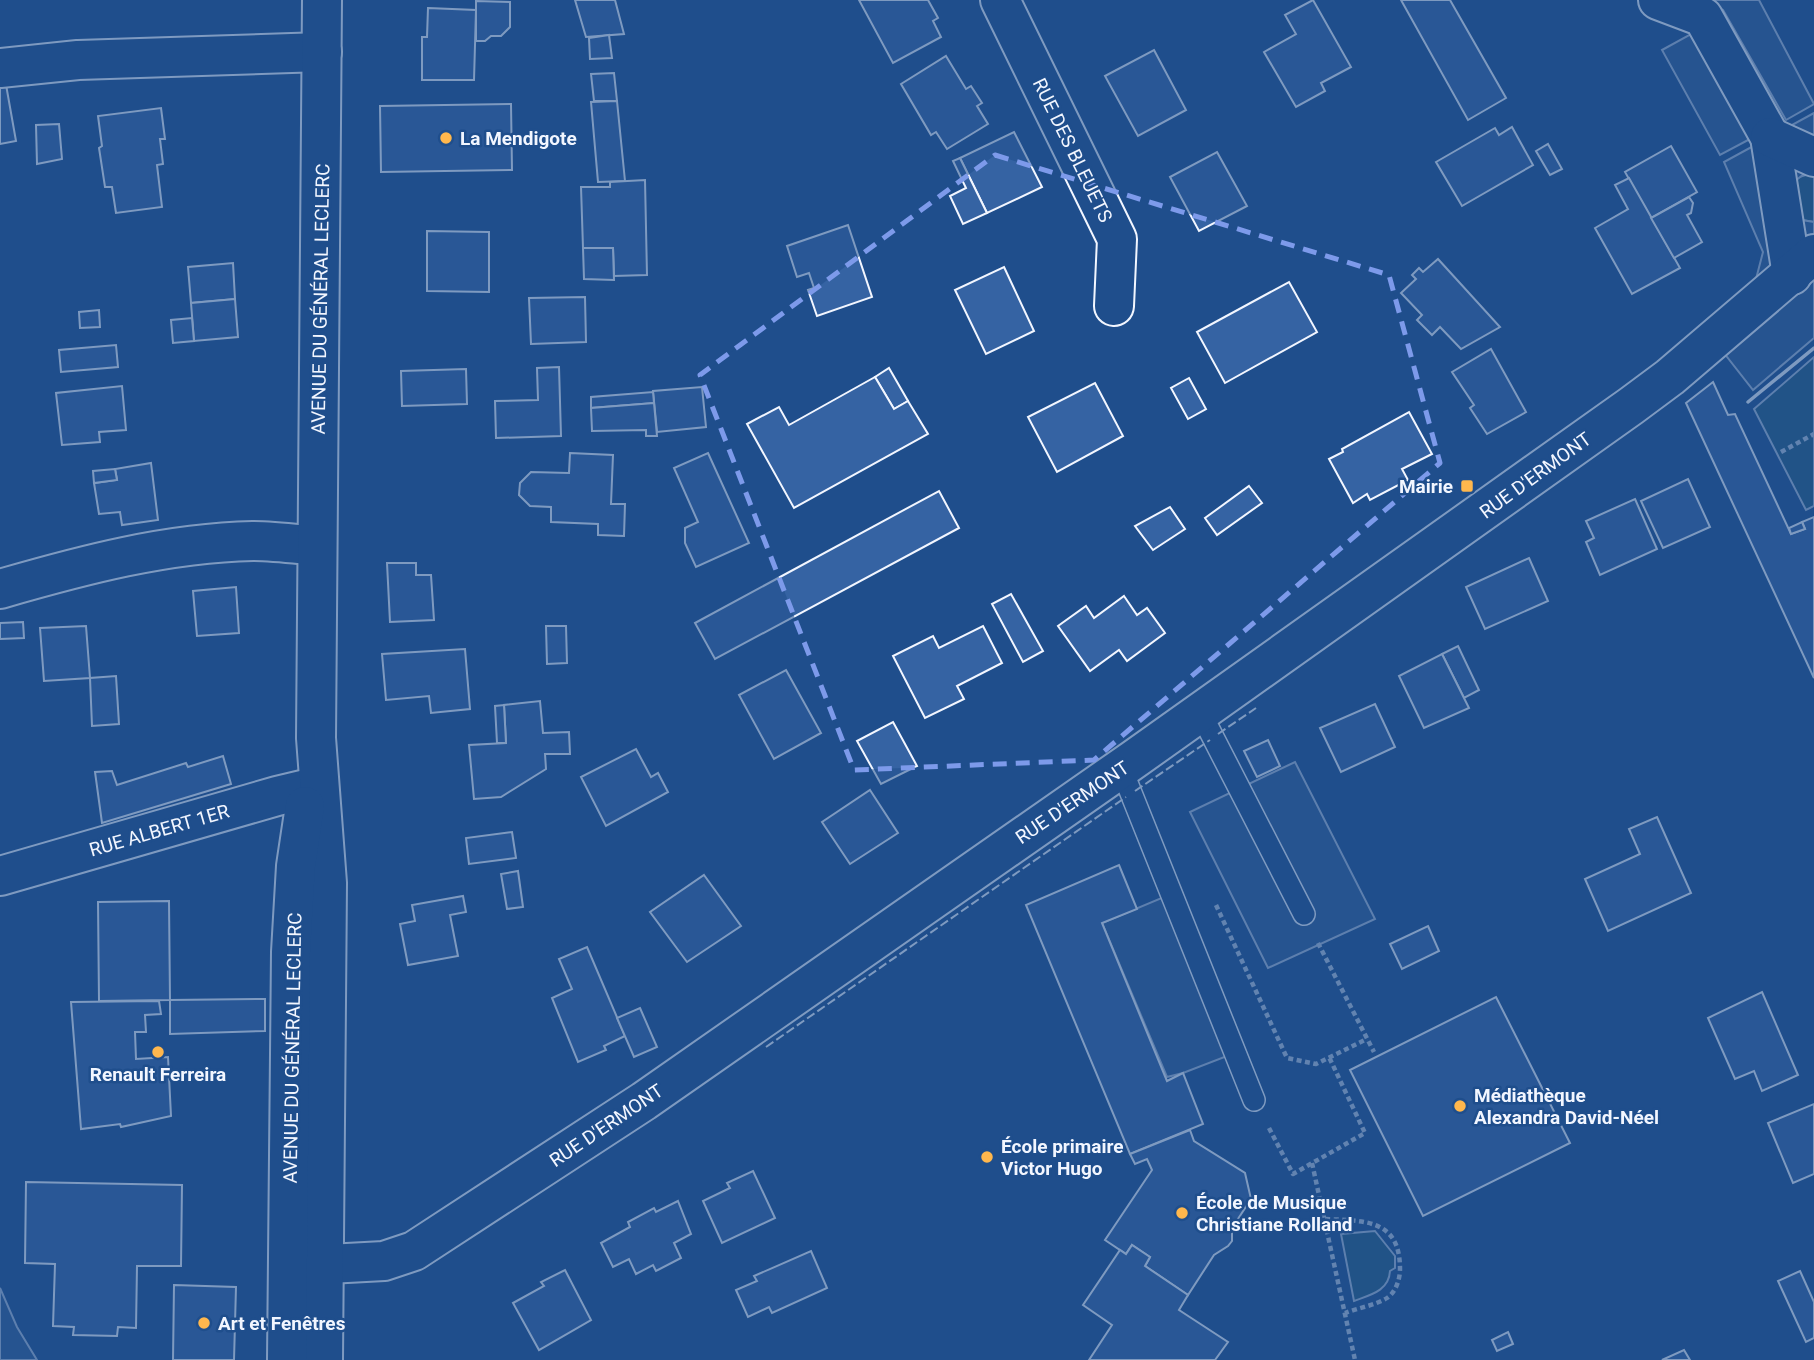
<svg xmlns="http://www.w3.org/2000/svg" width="1814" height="1360" font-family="Roboto,sans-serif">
	<rect width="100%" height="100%" fill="#1f4e8c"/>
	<g fill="#245a82" stroke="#a8bbd7" stroke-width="2">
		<path d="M1812 173H1814V222L1802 220 1790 185 1796 178Z"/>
		<path d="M1814 357V506L1806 510 1754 409Z"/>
		<path d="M1375 1231 1395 1256V1268L1390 1271C1389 1291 1370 1295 1354 1301L1341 1234Z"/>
	</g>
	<g fill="#305b95" stroke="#a8bbd7" stroke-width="2">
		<path d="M1706 0H1759L1814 104 1786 120 1723 10Z"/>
		<path d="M1691 34 1750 139 1720 155 1662 50Z"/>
		<path d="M1814 113V173L1804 174 1790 185 1802 220 1814 222V338L1753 390 1702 325 1756 279 1763 252 1724 162Z"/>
		<path d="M1295 762 1375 919 1268 968 1190 812Z"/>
		<path d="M1171 894 1235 1053 1183 1073 1167 1077 1102 923Z"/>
		<path d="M0 1288 17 1327 37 1360H0Z"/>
	</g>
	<g fill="#3563a3" stroke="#f2f6ff" stroke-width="2">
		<path d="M575 0H615L624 34 586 37Z"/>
		<path d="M859 0H928L938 18 933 21 941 37 893 63Z"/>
		<path d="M1313 0 1351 67 1321 83 1325 91 1296 107 1264 52 1296 34 1285 15Z"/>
		<path d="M1401 0H1450L1506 98 1468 120Z"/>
		<path d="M476 1 510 2V27L501 36H491L485 41H476Z"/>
		<path d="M428 8 476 10 474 80H422V37H427Z"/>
		<path d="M609 35 612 58 590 59 589 38Z"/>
		<path d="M1154 50 1186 110 1138 136 1105 76Z"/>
		<path d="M946 56 966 89 971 86 982 103 977 106 988 124 947 149 936 132 931 135 901 84Z"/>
		<path d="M614 73 617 101H594L591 74Z"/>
		<path d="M5 79 16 141 0 144V80Z"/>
		<path d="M617 101 625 181 598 182 591 102Z"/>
		<path d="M511 104 512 170 381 172 380 106Z"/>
		<path d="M161 108 165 139H160L163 164 157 165 162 207 116 213 112 187H105L99 148 102 146 98 116Z"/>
		<path d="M59 124 62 159 37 164 36 125Z"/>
		<path d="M1512 127 1533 165 1462 206 1436 162 1495 128 1499 135Z"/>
		<path d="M1014 132 1042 187 987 213 960 158Z"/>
		<path d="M1548 144 1562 169 1550 175 1536 151Z"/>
		<path d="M1671 146 1697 192 1651 218 1625 172Z"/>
		<path d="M1217 152 1247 206 1199 231 1170 177Z"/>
		<path d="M960 158 987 213 963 224 950 196 966 188 953 161Z"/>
		<path d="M1629 178 1680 268 1632 294 1595 228 1628 209 1615 185Z"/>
		<path d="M645 180 647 275 614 276 613 248H583L581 187H610V182Z"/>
		<path d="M1689 197 1693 203 1691 213 1687 215 1702 242 1674 258 1651 218Z"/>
		<path d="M848 225 872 297 817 316 808 290 814 288 809 273 797 277 787 246Z"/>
		<path d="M427 231 489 232V292L427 291Z"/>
		<path d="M583 248H613L614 280 584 279Z"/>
		<path d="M1438 259 1500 327 1461 349 1440 327 1432 335 1417 320 1422 315 1401 293 1416 279 1412 275 1419 268 1423 272Z"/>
		<path d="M233 263 235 299 191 303 188 267Z"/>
		<path d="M1004 267 1034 331 986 354 955 290Z"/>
		<path d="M1289 282 1317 332 1225 383 1197 332Z"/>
		<path d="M585 297 586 342 531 344 529 298Z"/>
		<path d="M235 299 238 337 194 341 191 303Z"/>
		<path d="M99 310 100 327 80 328 79 312Z"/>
		<path d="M192 318 194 341 173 343 171 320Z"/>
		<path d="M116 345 118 367 61 372 59 350Z"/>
		<path d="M1491 349 1526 412 1487 434 1470 408 1474 405 1452 372Z"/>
		<path d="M559 367 561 436 496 438 495 401 538 400 537 368Z"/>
		<path d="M889 368 908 401 894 409 875 377Z"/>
		<path d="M466 369 467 404 402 406 401 371Z"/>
		<path d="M875 377 894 409 908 401 928 434 794 508 747 424 779 407 789 425Z"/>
		<path d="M1189 378 1206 409 1188 419 1171 388Z"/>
		<path d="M1713 382 1728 415 1735 414 1791 534 1805 529 1802 522 1814 517V678L1686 403Z"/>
		<path d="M1095 383 1123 436 1057 472 1028 417Z"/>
		<path d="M122 386 126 430 99 432 100 442 62 445 56 393Z"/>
		<path d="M702 387 706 427 657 432 653 391Z"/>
		<path d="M653 392 654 403 591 408V397Z"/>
		<path d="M654 403 657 436H646V430L592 431 591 408Z"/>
		<path d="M1409 412 1432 454 1402 469 1408 480 1370 500 1367 494 1353 503 1329 459 1343 452 1342 449Z"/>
		<path d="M570 453 613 455 611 504H625L624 536 598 535V524L551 522V507L530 506 519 495 520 483 531 472 569 473Z"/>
		<path d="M708 453 749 543 696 567 685 543V528L698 522 674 468Z"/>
		<path d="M151 463 158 520 122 525 120 512 99 514 94 483 117 480 115 469Z"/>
		<path d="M115 469 117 480 94 483 93 471Z"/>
		<path d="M1688 479 1710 527 1663 548 1641 501Z"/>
		<path d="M1249 486 1262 503 1217 535 1205 518Z"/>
		<path d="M939 491 959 528 715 659 695 623Z"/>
		<path d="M1635 499 1657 549 1600 575 1586 542 1594 538 1586 521Z"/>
		<path d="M1170 507 1185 529 1153 550 1135 526Z"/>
		<path d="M1802 522 1805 529 1791 534 1789 528Z"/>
		<path d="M1529 558 1548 601 1485 629 1466 587Z"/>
		<path d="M387 563H416V575H431L434 620 390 622Z"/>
		<path d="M236 587 239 633 197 636 193 591Z"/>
		<path d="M1011 594 1043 651 1023 662 992 604Z"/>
		<path d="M1124 596 1137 615 1147 608 1165 633 1127 661 1119 650 1090 671 1058 626 1086 606 1094 618Z"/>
		<path d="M23 622 24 638 0 639V623Z"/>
		<path d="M86 626 90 678 44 681 40 628Z"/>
		<path d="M546 626H566L567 663 547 664Z"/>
		<path d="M983 626 1002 663 957 686 964 699 925 718 893 656 933 636 939 648Z"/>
		<path d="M1458 646 1479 690 1464 698 1442 654Z"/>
		<path d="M465 649 470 709 431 713 429 696 386 700 382 654Z"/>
		<path d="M1442 654 1469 708 1424 728 1399 676Z"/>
		<path d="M786 670 821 733 774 759 739 695Z"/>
		<path d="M116 676 119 724 92 726 90 678Z"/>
		<path d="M540 701 543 733 569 732 570 754H545L546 769 501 797 474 799 469 745 506 743 504 705Z"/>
		<path d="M1375 704 1395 747 1341 772 1320 728Z"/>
		<path d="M504 705 506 743H497L495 706Z"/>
		<path d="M893 722 917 766 881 784 857 741Z"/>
		<path d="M1268 740 1280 766 1257 777 1244 751Z"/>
		<path d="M636 749 651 777 658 773 668 792 606 826 581 777Z"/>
		<path d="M223 756 231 784 102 823 95 772 112 771 117 785 186 763 188 767Z"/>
		<path d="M870 790 898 833 850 864 822 822Z"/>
		<path d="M1657 817 1691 893 1608 931 1585 879 1640 854 1629 829Z"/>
		<path d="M512 832 516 858 469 864 466 838Z"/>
		<path d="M1119 865 1137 909 1102 923 1167 1081 1183 1073 1203 1124 1130 1154 1026 905Z"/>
		<path d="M518 871 523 907 507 909 501 874Z"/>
		<path d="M704 875 741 926 687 962 650 912Z"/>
		<path d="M463 896 466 912 450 915 458 956 408 965 400 924 415 921 412 905Z"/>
		<path d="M169 901 170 1000 99 1001 98 902Z"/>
		<path d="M1428 926 1439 951 1402 969 1390 944Z"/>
		<path d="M587 947 625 1036 604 1046 606 1050 578 1062 552 998 572 989 559 959Z"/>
		<path d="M1762 992 1798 1075 1762 1091 1754 1071 1735 1079 1708 1018Z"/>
		<path d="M1496 997 1570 1143 1423 1216 1350 1070Z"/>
		<path d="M265 999V1031L170 1034V1000Z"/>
		<path d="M159 1001 161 1014 145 1015 146 1032H135L136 1059 168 1057 171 1116 121 1127 120 1124 81 1129 71 1002Z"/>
		<path d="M640 1008 657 1047 634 1057 617 1018Z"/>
		<path d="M1814 1104V1174L1793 1183 1768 1123Z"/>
		<path d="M1190 1130 1194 1141 1245 1173 1251 1199 1232 1228V1241L1228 1246 1214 1255 1188 1295 1145 1266 1150 1257 1132 1245 1126 1254 1105 1240 1152 1170 1147 1159 1135 1164 1130 1154Z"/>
		<path d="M753 1171 775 1218 722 1243 703 1201 730 1188 727 1183Z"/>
		<path d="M26 1182 182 1185 181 1266H137L136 1328 118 1327 117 1336 73 1335 74 1327 53 1326 55 1264 25 1263Z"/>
		<path d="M678 1201 691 1234 674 1243 681 1258 656 1271 653 1265 636 1274 629 1259 613 1267 601 1243 630 1227 628 1222 654 1208 656 1212Z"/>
		<path d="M1132 1245 1150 1257 1145 1266 1188 1295 1179 1310 1228 1342 1215 1360H1089L1112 1325 1083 1305 1120 1250 1126 1254Z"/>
		<path d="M811 1251 827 1288 772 1313 769 1307 748 1317 736 1290 757 1281 754 1276Z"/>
		<path d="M565 1270 591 1320 539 1350 513 1303 544 1286 541 1282Z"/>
		<path d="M1800 1271 1814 1302V1338L1806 1342 1778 1281Z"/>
		<path d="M174 1285 236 1287 234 1360H173Z"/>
		<path d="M1508 1332 1513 1344 1497 1351 1492 1340Z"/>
		<path d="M1684 1350 1690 1360H1662Z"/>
	</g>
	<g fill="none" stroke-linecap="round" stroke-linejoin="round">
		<defs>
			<g id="lane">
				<path d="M1200 712 1304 914"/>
				<path d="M1121 768 1254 1100"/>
			</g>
			<g id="street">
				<path d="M1000 0 1117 239 1114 306"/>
				<path d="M1658 0 1703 17 1770 137 1792 275"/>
				<path d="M0 68 78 60 322 52"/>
				<path d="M1770 137 1814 157"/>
				<path d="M0 589C83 565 166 543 253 541 274 541 296 544 317 546"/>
				<path d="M0 876 277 796 319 786"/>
			</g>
			<path id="secondary" d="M291 1266 384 1261 414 1251 644 1101 1133 760 1631 406 1670 377 1814 254"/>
			<g id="primary">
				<path d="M322 0 316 738 327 883 323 1360"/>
				<path d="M287 1360 291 952 296 866 305 806"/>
			</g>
		</defs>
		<use href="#lane" stroke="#f2f6ff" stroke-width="24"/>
		<use href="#street" stroke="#f2f6ff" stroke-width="42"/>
		<use href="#secondary" stroke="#f2f6ff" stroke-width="42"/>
		<use href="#primary" stroke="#f2f6ff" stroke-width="42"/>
		<g stroke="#b3c4dc" stroke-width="4.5" stroke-dasharray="5 3.5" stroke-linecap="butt">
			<path d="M1781 452 1814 434"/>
			<path d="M1216 905 1287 1058 1316 1064 1367 1039"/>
			<path d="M1318 943 1374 1052"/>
			<path d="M1269 1128 1293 1174 1365 1133 1329 1057"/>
			<path d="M1312 1163 1355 1360"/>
			<path d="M1325 1219C1363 1221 1400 1218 1400 1269 1400 1279 1396 1292 1387 1298 1376 1305 1358 1308 1345 1313"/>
		</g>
		<use href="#lane" stroke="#1f4e8c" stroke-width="21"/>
		<use href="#street" stroke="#1f4e8c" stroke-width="38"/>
		<use href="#secondary" stroke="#1f4e8c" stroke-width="38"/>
		<use href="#primary" stroke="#1f4e8c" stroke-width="38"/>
		<g stroke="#f2f6ff" stroke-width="2" stroke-dasharray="9 3.5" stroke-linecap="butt">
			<path d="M1218 734 1256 708"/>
			<path d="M1135 791 1210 740"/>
			<path d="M766 1047 1126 797"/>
		</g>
		<path stroke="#f2f6ff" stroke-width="3.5" d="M1748 402 1814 348"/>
	</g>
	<path d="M0 0H1814V1360H0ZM995 155 1389 275 1440 463 1094 760 854 770 700 375Z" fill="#1f4e8c" fill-opacity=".55" fill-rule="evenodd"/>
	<path fill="none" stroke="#7d9aea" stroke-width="5" stroke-dasharray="14 9" stroke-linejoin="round" d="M995 155 1389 275 1440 463 1094 760 854 770 700 375Z"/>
	<g fill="#ffb74d" stroke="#1f4e8c" stroke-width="2.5">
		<circle cx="446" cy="138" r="7"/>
		<rect x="1460" y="479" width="14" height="14" rx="3.5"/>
		<circle cx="158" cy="1052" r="7"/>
		<circle cx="1460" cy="1106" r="7"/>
		<circle cx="987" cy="1157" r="7"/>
		<circle cx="1182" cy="1213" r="7"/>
		<circle cx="204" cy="1323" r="7"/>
	</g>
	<g text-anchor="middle" stroke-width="5" stroke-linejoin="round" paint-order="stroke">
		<g font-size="19" font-weight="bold" fill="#f2f6ff" stroke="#1f4e8c" text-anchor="start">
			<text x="460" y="145">La Mendigote</text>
			<text x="1453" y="493" text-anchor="end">Mairie</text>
			<text x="158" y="1081" text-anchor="middle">Renault Ferreira</text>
			<text x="1474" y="1102">Médiathèque<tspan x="1474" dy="22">Alexandra David-Néel</tspan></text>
			<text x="1001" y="1153">École primaire<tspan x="1001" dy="22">Victor Hugo</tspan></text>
			<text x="1196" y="1209">École de Musique<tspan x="1196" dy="22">Christiane Rolland</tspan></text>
			<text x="218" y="1330">Art et Fenêtres</text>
		</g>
		<g font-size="19" fill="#f2f6ff" stroke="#1f4e8c">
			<text transform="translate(1073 150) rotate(64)" y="7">RUE DES BLEUETS</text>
			<text transform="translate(320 299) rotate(-89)" y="7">AVENUE DU GÉNÉRAL LECLERC</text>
			<text transform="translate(1535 475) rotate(-36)" y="7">RUE D'ERMONT</text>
			<text transform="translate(1072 802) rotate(-34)" y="7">RUE D'ERMONT</text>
			<text transform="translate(159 830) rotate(-16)" y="7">RUE ALBERT 1ER</text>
			<text transform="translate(292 1048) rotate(-89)" y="7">AVENUE DU GÉNÉRAL LECLERC</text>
			<text transform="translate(606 1125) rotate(-34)" y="7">RUE D'ERMONT</text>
		</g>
	</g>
</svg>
